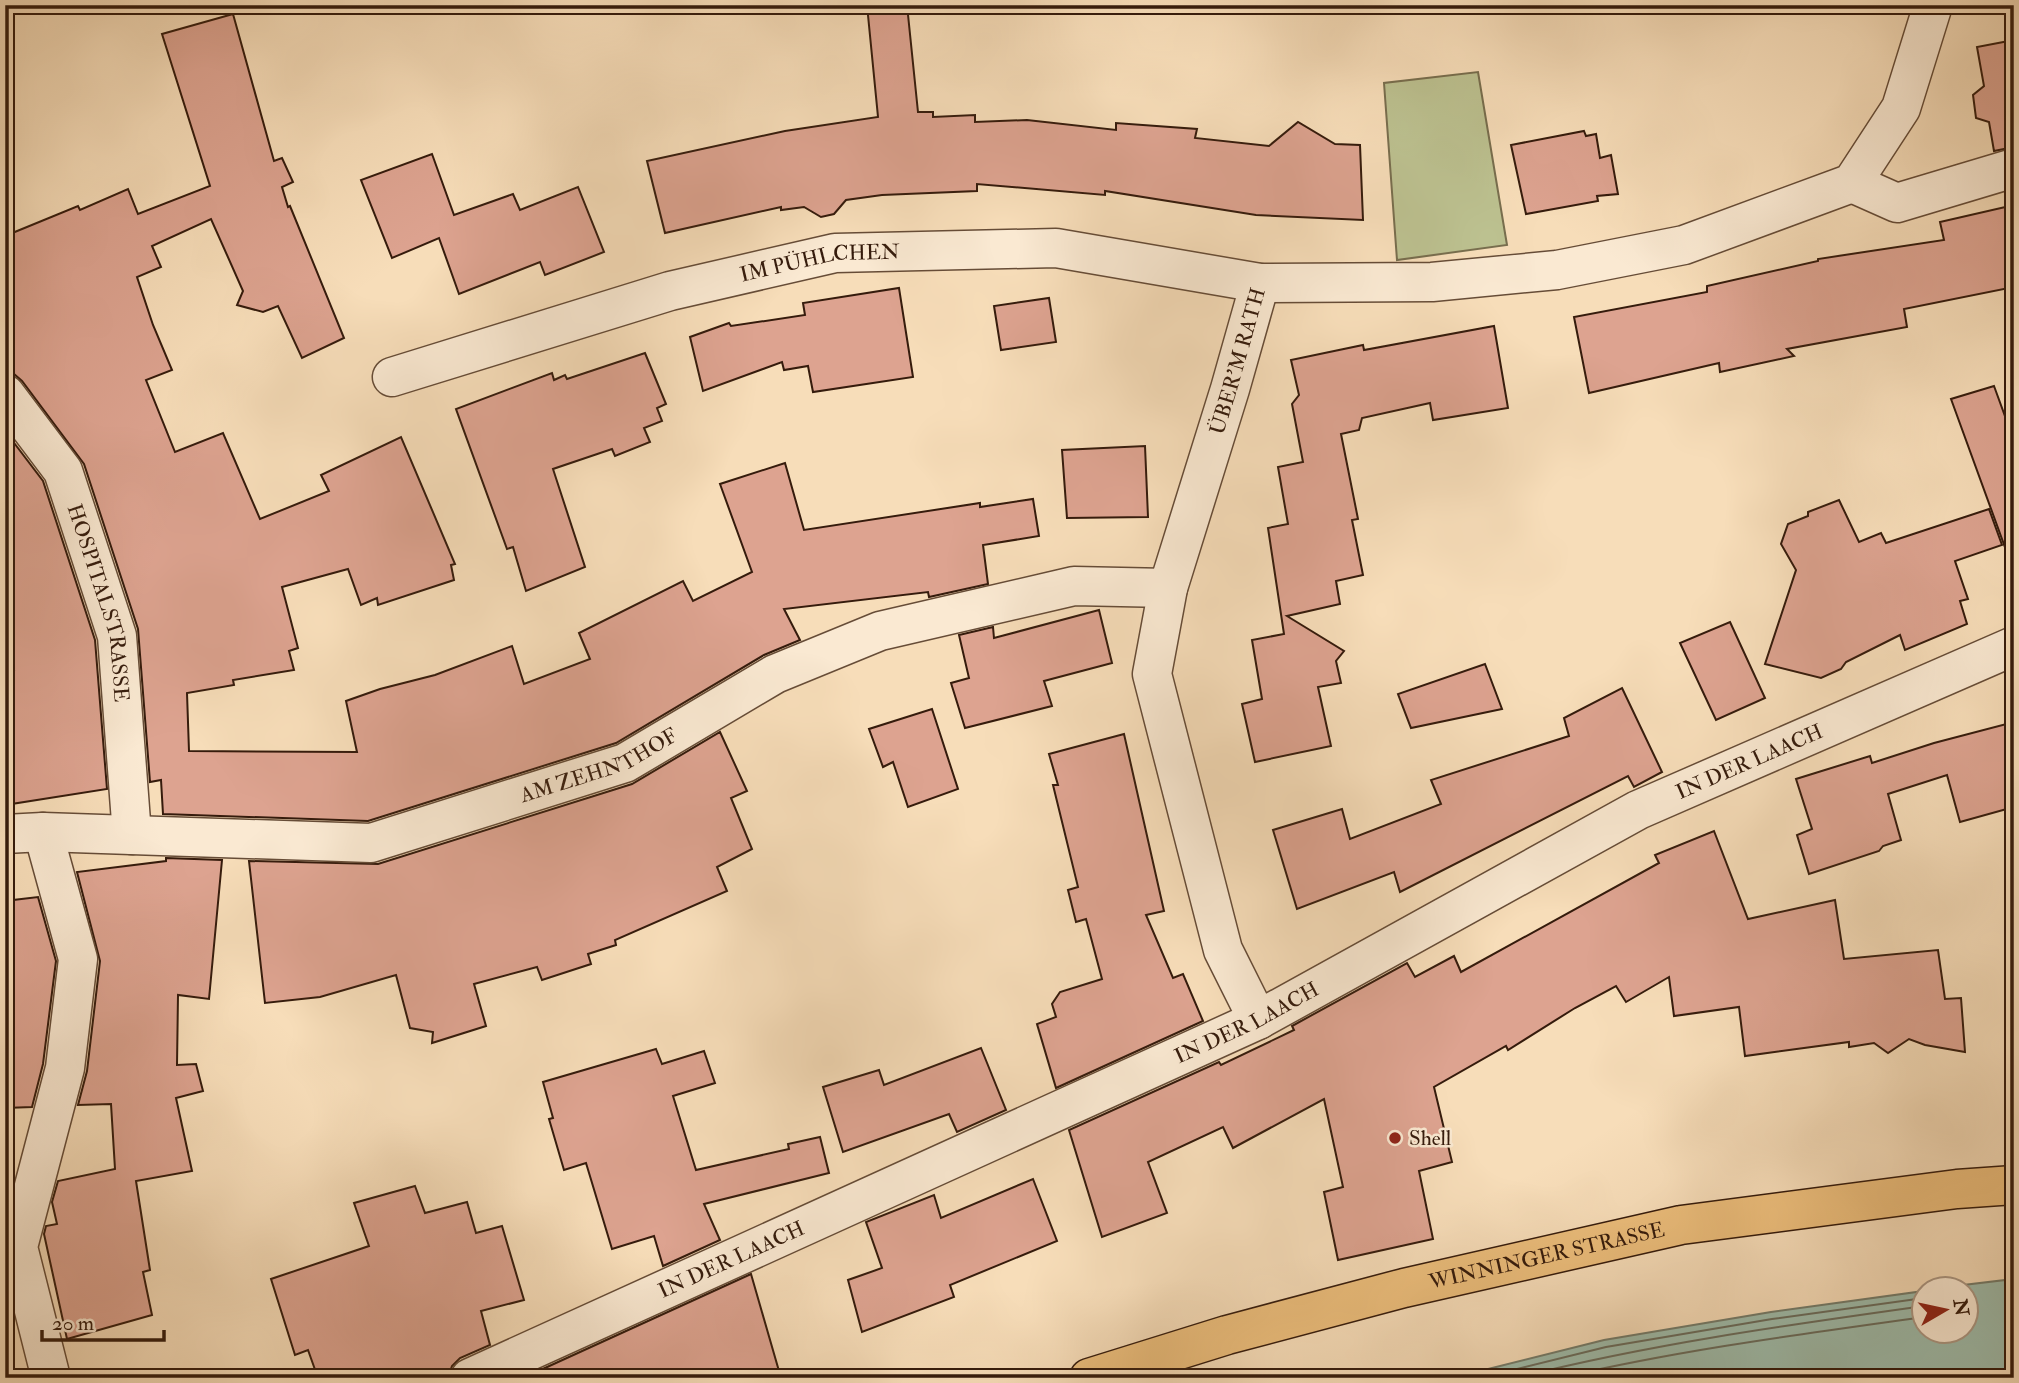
<svg xmlns="http://www.w3.org/2000/svg" width="2019" height="1383" font-family="'IM FELL Double Pica',serif">
	<rect width="100%" height="100%" fill="#f7ddb9"/>
	<filter id="stains"><feTurbulence type="fractalNoise" baseFrequency=".00286" numOctaves="4"/><feColorMatrix values="0 0 0 0 .2 0 0 0 0 .09 0 0 0 0 .02 0 0 0 .5 -.17"/></filter>
	<radialGradient id="worn" r=".72"><stop offset=".6" stop-color="#630" stop-opacity="0"/><stop offset="1" stop-color="#630" stop-opacity=".3"/></radialGradient>
	<path fill="#bcc190" stroke="#786e4e" stroke-width="2" d="M1478 72 1507 245 1397 260 1384 83Z"/>
	<path fill="#9ebcab" stroke="#747c6b" stroke-width="2" d="M2014 1279V1378H1452L1604 1340 1771 1312 1924 1291V1330H1966V1288H1938Z"/>
	<g fill="none" stroke-linecap="round" stroke-linejoin="round">
		<g stroke="#6a6c5c" stroke-width="2">
			<path d="M1481 1378 1606 1347 1772 1319 1924 1298"/>
			<path d="M1516 1378C1650 1344 1788 1325 1924 1306"/>
			<path d="M1560 1378C1680 1350 1803 1334 1924 1317"/>
		</g>
	</g>
	<g fill="#dda390" stroke="#351b0c" stroke-width="2">
		<path d="M867 5H907L918 112H933V117L975 115V122L1027 120 1116 130V123L1197 129 1195 138 1269 146 1298 122 1335 144 1360 145 1363 220 1256 215 1105 191V195L977 184V191L882 195 846 200 834 214 821 217 804 207 781 210V207L665 233 647 161 785 131 878 117Z"/>
		<path d="M233 14 274 161 282 158 293 182 282 187 288 207 290 206 344 338 302 358 278 306 263 312 237 305 243 291 211 219 152 246 161 267 137 277 153 325 172 370 146 380 175 452 223 433 260 519 329 491 321 475 401 437 455 564 451 565 454 580 378 605 377 598 361 605 348 569 282 587 298 648 289 651 294 670 233 680 234 685 187 693 189 751 357 752 346 701 380 689 435 675 512 646 524 684 590 659 579 633 683 581 693 601 752 572 720 484 785 463 804 530 980 503V507L1033 499 1039 536 983 545 988 584 929 597 928 592 784 609 800 640 764 655 616 743 368 821 163 814 161 780 150 782 138 629 84 464 22 381 14 374 5 373V236L78 206 80 210 128 189 138 214 210 186 162 34Z"/>
		<path d="M2014 40V147L1994 151 1989 122 1976 118 1973 95 1984 86 1977 47Z"/>
		<path d="M1584 131 1586 136 1596 134 1600 158 1611 155 1618 194 1597 196 1598 201 1526 214 1511 145Z"/>
		<path d="M432 154 454 215 513 194 520 210 578 187 604 252 545 275 540 262 459 294 439 238 392 258 361 180Z"/>
		<path d="M2014 205V287L1904 309 1907 327 1787 349 1794 356 1720 372 1719 363 1589 393 1574 317 1707 292V286L1818 261V259L1944 240 1940 222Z"/>
		<path d="M899 288 913 377 813 392 808 366 784 370 782 362 703 391 690 337 729 323 731 326 805 315 803 303Z"/>
		<path d="M1049 298 1056 342 1001 350 994 306Z"/>
		<path d="M1494 326 1508 408 1433 420 1430 403 1362 418 1359 430 1341 434 1358 519 1352 520 1363 575 1336 581 1340 604 1287 616 1344 651 1336 661 1341 683 1318 687 1331 746 1255 762 1242 704 1262 699 1252 640 1284 634 1268 528 1288 524 1278 467 1303 462 1292 404 1299 395 1291 360 1363 345 1364 350Z"/>
		<path d="M645 353 666 404 657 408 662 421 644 428 650 442 615 456 612 449 553 469 585 567 526 591 513 547 507 549 456 409 552 373 554 380 565 375 567 379Z"/>
		<path d="M1994 386 2014 441V560L2010 561 1951 399Z"/>
		<path d="M5 431 43 481 95 640 107 789 5 805V671L14 670 5 599Z"/>
		<path d="M1145 446 1148 517 1067 518 1062 450Z"/>
		<path d="M1839 500 1859 542 1881 533 1886 543 1989 509 2002 545 1955 561 1968 599 1960 601 1967 624 1905 650 1900 635 1846 662 1841 669 1821 678 1765 664 1796 570 1781 544 1788 524 1808 516V512Z"/>
		<path d="M1099 610 1112 663 1044 681 1052 706 965 728 951 683 969 678 959 635 993 627 994 638Z"/>
		<path d="M1730 622 1765 698 1716 720 1680 643Z"/>
		<path d="M1485 664 1502 709 1411 728 1398 694Z"/>
		<path d="M1622 688 1662 772 1634 787 1628 776 1400 892 1394 872 1297 909 1273 830 1342 809 1350 839 1441 804 1431 780 1569 736 1564 718Z"/>
		<path d="M932 709 958 789 908 807 893 762 883 767 869 729Z"/>
		<path d="M2014 722V807L1960 822 1947 775 1888 794 1901 840 1883 846 1879 851 1809 874 1797 835 1812 829 1796 779 1870 756 1872 763 1934 743Z"/>
		<path d="M720 732 747 791 731 798 752 849 717 867 727 891 615 940 616 945 588 954 591 964 542 980 537 967 474 984 486 1026 432 1043 433 1032 410 1028 396 975 320 997 265 1003 249 861 378 864 632 784Z"/>
		<path d="M1124 734 1164 911 1146 915 1173 978 1183 974 1203 1021 1056 1088 1037 1024 1056 1017 1052 1004 1060 992 1102 979 1086 919 1076 922 1068 890 1078 887 1053 785H1058L1049 754Z"/>
		<path d="M1714 831 1748 919 1835 900 1844 959 1938 950 1945 999 1961 998 1965 1052 1925 1045 1909 1039 1888 1053 1874 1043 1849 1047V1042L1745 1056 1739 1007 1674 1016 1669 977 1626 1002 1616 986 1575 1008 1508 1050 1506 1046 1434 1087 1452 1162 1419 1171 1433 1239 1338 1260 1324 1192 1343 1187 1324 1099 1233 1148 1223 1127 1148 1162 1167 1213 1102 1237 1069 1130 1219 1062 1221 1065 1294 1030 1292 1026 1407 963 1415 977 1454 956 1461 972 1659 863 1655 855Z"/>
		<path d="M166 858 222 860 209 999 178 995 177 1065 196 1064 203 1091 176 1098 192 1171 136 1181 150 1270 143 1272 152 1315 67 1339 44 1234 46 1226 57 1224 52 1202 58 1181 115 1169 111 1104 78 1105 87 1071 100 961 77 872 166 861Z"/>
		<path d="M38 897 56 961 43 1064 32 1107 5 1108V901Z"/>
		<path d="M981 1048 1006 1110 957 1132 949 1114 843 1152 823 1087 879 1070 884 1085Z"/>
		<path d="M656 1049 662 1064 704 1051 715 1083 673 1096 696 1170 789 1149 788 1144 820 1137 829 1173 704 1204 720 1240 663 1266 654 1236 612 1249 586 1163 564 1170 549 1119 553 1118 543 1082Z"/>
		<path d="M1033 1179 1057 1241 950 1285 954 1297 862 1332 848 1280 882 1268 866 1222 934 1195 941 1218Z"/>
		<path d="M415 1186 425 1213 467 1202 476 1233 502 1226 524 1300 481 1311 490 1345 460 1358 452 1366 448 1378H318L308 1350 295 1355 271 1279 369 1246 354 1203Z"/>
		<path d="M751 1274 781 1378H523Z"/>
	</g>
	<g fill="none" stroke-linecap="round" stroke-linejoin="round">
		<defs>
			<g id="minor">
				<path d="M1852 183 1897 203 2014 168"/>
				<path id="s1" d="M392 377 670 291 835 253 1056 248 1260 283 1432 282 1557 270 1684 245 1852 183 1901 108 1933 5"/>
				<path id="s2" d="M5 394 63 471 117 636 132 835"/>
				<path d="M43 832 78 959 65 1068 18 1247 51 1378"/>
				<path id="s3" d="M5 834 43 832 371 843 625 763 775 674 880 631 1074 586 1168 588"/>
				<path id="s4" d="M1258 1020 1223 950 1152 674 1168 588 1230 389 1260 283"/>
				<path id="s5" d="M470 1378 1258 1020 1638 810 2014 646"/>
			</g>
			<g id="major">
				<path id="s6" d="M1089 1378 1227 1335 1404 1288 1681 1225 1957 1189 2014 1185"/>
			</g>
		</defs>
		<use href="#minor" stroke="#664c37" stroke-width="41"/>
		<use href="#major" stroke="#351b0c" stroke-width="41"/>
		<use href="#minor" stroke="#fae9d2" stroke-width="38"/>
		<use href="#major" stroke="#ecbe7c" stroke-width="38"/>
	</g>
	<circle fill="#8f2418" stroke="#fae9d2" stroke-width="2.5" cx="1395" cy="1138" r="7"/>
	<g text-anchor="middle" stroke-width="5" stroke-linejoin="round" paint-order="stroke">
		<g font-size="21" fill="#351b0c" stroke="#fae9d2">
			<text dy="7" stroke="none"><textPath href="#s1" startOffset="444">IM PÜHLCHEN</textPath></text>
			<text dy="7" stroke="none"><textPath href="#s4" startOffset="688">ÜBER'M RATH</textPath></text>
			<text dy="7" stroke="none"><textPath href="#s2" startOffset="234">HOSPITALSTRASSE</textPath></text>
			<text dy="7" stroke="none"><textPath href="#s5" startOffset="1421">IN DER LAACH</textPath></text>
			<text dy="7" stroke="none"><textPath href="#s3" startOffset="607">AM ZEHNTHOF</textPath></text>
			<text dy="7" stroke="none"><textPath href="#s5" startOffset="854">IN DER LAACH</textPath></text>
			<text dy="7" stroke="none"><textPath href="#s6" startOffset="474">WINNINGER STRASSE</textPath></text>
			<text dy="7" stroke="none"><textPath href="#s5" startOffset="287">IN DER LAACH</textPath></text>
		</g>
		<g font-size="21" fill="#351b0c" stroke="#fae9d2" text-anchor="start">
			<text x="1409" y="1145">Shell</text>
		</g>
	</g>
	<rect width="2019" height="1383" fill="none" stroke="#f7ddb9" stroke-width="28"/>
	<rect x="7" y="7" width="2005" height="1369" fill="none" stroke="#351b0c" stroke-width="3.5"/>
	<rect x="14" y="14" width="1991" height="1355" fill="none" stroke="#351b0c" stroke-width="2"/>
	<g transform="translate(1945 1310) rotate(81)"><circle r="33" fill="#fae9d2" stroke="#ab9783" stroke-width="2"/>
	<path d="M0-5L12 26L0 18L-12 26Z" fill="#8f2418"/>
	<text y="-10" font-size="19" font-weight="bold" text-anchor="middle" fill="#351b0c">N</text>
	</g>
	<path d="M42 1330v10h122v-10" fill="none" stroke="#351b0c" stroke-width="3.5"/>
	<text x="52" y="1330" font-size="21" fill="#351b0c" stroke="#fae9d2" stroke-width="5" paint-order="stroke">20 m</text>
	<rect width="100%" height="100%" filter="url(#stains)"/>
	<rect width="100%" height="100%" fill="url(#worn)"/>
</svg>
